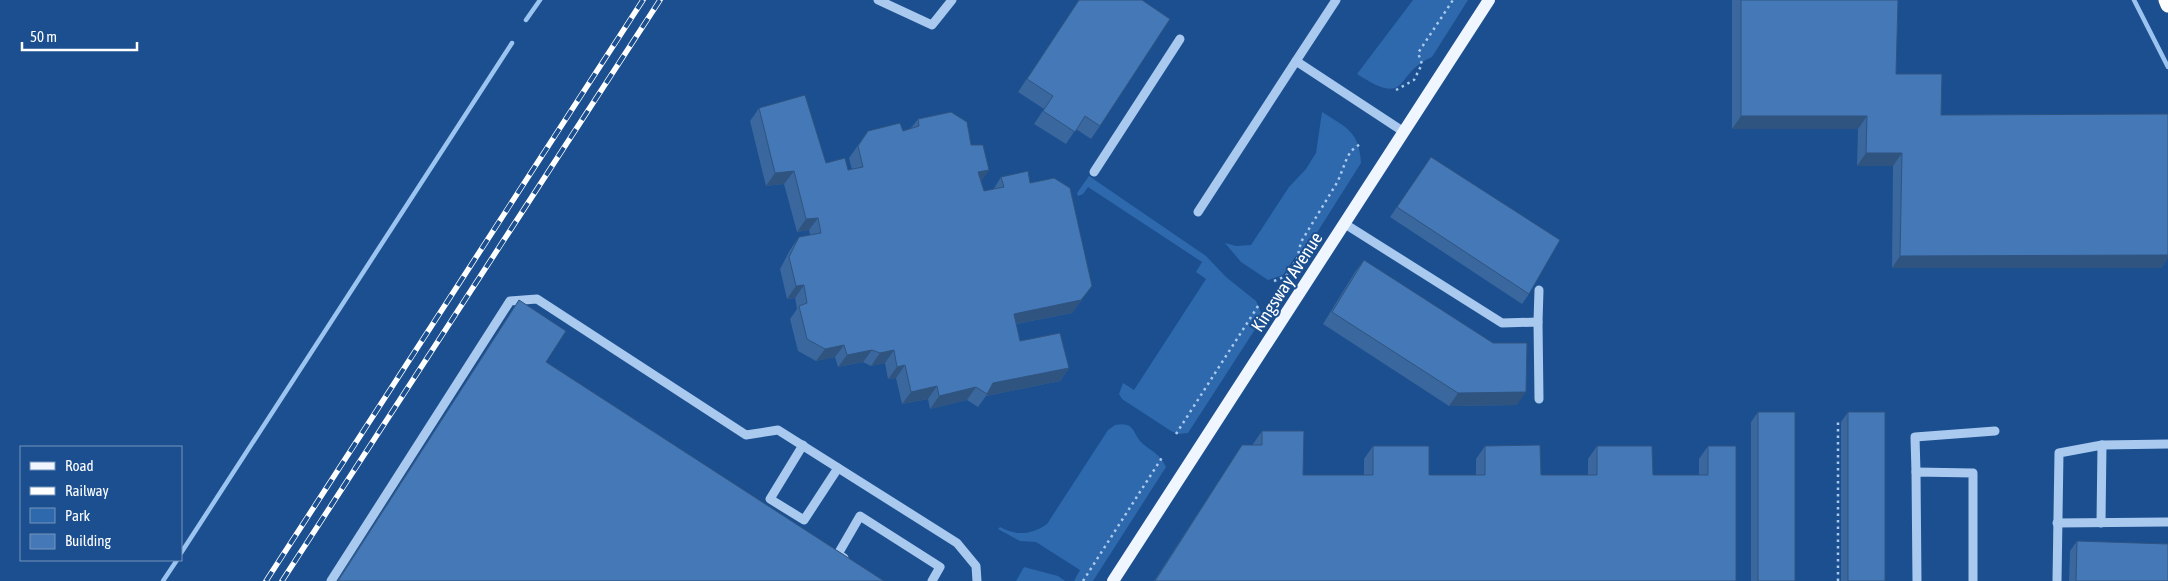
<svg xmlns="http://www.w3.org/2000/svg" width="2168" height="581" font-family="'Asap Condensed',sans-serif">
	<rect width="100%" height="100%" fill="#1b4f8f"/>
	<g fill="#2e69ad">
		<path d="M1413 0H1468L1432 57C1393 73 1411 109 1357 74Z"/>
		<path d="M1322 112C1347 128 1359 131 1361 163L1306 250 1295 257 1283 275 1268 280 1241 262 1225 243 1236 246 1251 245 1289 187 1306 169 1316 153Z"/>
		<path d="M1089 176 1206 256 1226 277 1256 301 1263 317 1188 433 1178 434 1171 431 1122 399 1119 394 1123 383 1134 390 1206 279 1196 272 1202 262 1088 187 1083 194 1078 196 1077 193Z"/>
		<path d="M1115 425C1136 421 1132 434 1143 444 1154 453 1159 453 1166 467L1093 581H1074L1080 570 1036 542 1020 541 998 529 1000 527C1017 536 1031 535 1047 524L1108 430Z"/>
		<path d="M1024 567 1058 576 1065 581H1016Z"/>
	</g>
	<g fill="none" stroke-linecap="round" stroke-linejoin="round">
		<g stroke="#9cc4f0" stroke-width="4.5">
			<path d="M2134 0 2168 67"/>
			<path d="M526 20 540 0"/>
			<path d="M181 553 512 43"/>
			<path d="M163 581 177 560"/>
		</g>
		<g stroke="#a9c9ee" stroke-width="2.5" stroke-dasharray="2.5 4" stroke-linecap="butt">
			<path d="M1396 90 1414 80 1422 64 1418 53 1453 0"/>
			<path d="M1274 281 1286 276 1297 259 1301 242 1338 181 1347 158 1351 151 1360 144"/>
			<path d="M1176 434 1260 303"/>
			<path d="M1083 581 1163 456"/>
			<path d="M1838 581V422"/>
		</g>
		<g stroke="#a9c9ee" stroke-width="9">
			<path d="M878 0 932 25 952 0"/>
			<path d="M1296 61 1336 0"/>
			<path d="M1094 172 1180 39"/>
			<path d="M1198 212 1296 61 1404 132"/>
			<path d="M1345 224 1502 323 1538 322 1539 399"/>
			<path d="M1538 322 1539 290"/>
			<path d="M803 445 770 499 804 520 838 468"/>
			<path d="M1916 472 1915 437 1995 431"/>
			<path d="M2057 523 2168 522"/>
			<path d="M2101 523 2102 445"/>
			<path d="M844 558 838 554 860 516 940 567 932 581"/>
			<path d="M331 581 510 301 537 299 746 435 778 430 957 543 976 566 977 581"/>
			<path d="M1917 581 1916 472 1973 473V581"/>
			<path d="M2057 581 2059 453 2102 445 2168 444"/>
		</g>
		<path stroke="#f0f6ff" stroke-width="12" d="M1113 581 1489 0"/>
		<path stroke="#fff" stroke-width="15" d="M2166 0 2168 5"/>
		<defs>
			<g id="rail">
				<path d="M266 581 643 0"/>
				<path d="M282 581 660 0"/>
			</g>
		</defs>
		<use href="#rail" stroke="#fff" stroke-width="5.5"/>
		<use href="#rail" stroke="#1b4f8f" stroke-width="4" stroke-dasharray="11" stroke-linecap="butt"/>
	</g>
	<g fill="#3a679d">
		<path d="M1079 0H1142L1100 126 1091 139 1076 129 1066 144 1034 124 1044 109 1018 92Z"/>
		<path d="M1732 0H1898L1896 74 1941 115 2168 114V258L2161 268H1892L1893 166H1857L1858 129H1732Z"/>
		<path d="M759 108 826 163 848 170H852L849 158 868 131H903L911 128 918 119 971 145 989 170 981 181 984 191 993 190 1001 177 1030 183 1092 286 1072 313 1016 324 1020 341 1069 368 1060 381 986 396 978 407 967 400 930 409 928 399 902 404 896 378 888 379 885 363 871 366 863 362 838 367 835 357 816 361 798 351 790 319 797 309 795 298 787 299 780 269 790 250 799 237 810 235 809 230 797 232 784 184 766 186 750 121Z"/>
		<path d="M1431 157 1529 294 1522 304 1390 217Z"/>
		<path d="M1364 260 1517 405 1449 406 1323 324 1355 272Z"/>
		<path d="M519 300 546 362 884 581H337Z"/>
		<path d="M1758 412 1795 581H1751V422Z"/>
		<path d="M1848 412 1885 581H1841V422Z"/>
		<path d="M1262 431 1303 475H1364V459L1373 446 1429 475H1476V459L1485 446 1541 475H1588V459L1597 446 1653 475H1699V459L1708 446 1736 581H1154L1242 445H1253V444Z"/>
		<path d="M2077 541 2168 581H2069L2070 551Z"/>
	</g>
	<g fill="#305480">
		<path d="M1741 116H1867L1858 129H1732Z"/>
		<path d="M1866 153H1902L1893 166H1857Z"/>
		<path d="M989 170 980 183 978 172Z"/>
		<path d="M794 171 784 184 766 186 775 173Z"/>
		<path d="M818 218 809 230 797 232 806 219Z"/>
		<path d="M2168 255V258L2161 268H1892L1900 256Z"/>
		<path d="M804 285 795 298 787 299 796 286Z"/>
		<path d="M1092 286 1072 313 1005 326 1014 314Z"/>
		<path d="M844 345 835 357 816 361 825 349Z"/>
		<path d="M872 350 863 362 838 367 847 355Z"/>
		<path d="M894 350 885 363 871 366 880 353Z"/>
		<path d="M905 365 896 378 888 379 897 367Z"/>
		<path d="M1069 368 1060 381 986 396 993 383Z"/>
		<path d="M937 386 928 399 902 404 911 392Z"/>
		<path d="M976 387 967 400 930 409 939 396Z"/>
		<path d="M1526 392 1517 405 1449 406 1458 393Z"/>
	</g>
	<g fill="#4478b7" stroke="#305480">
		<path d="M1079 0H1142L1170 19 1100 126 1085 116 1075 132 1043 111 1053 96 1027 79Z"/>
		<path d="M1741 0H1898L1896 74H1942L1941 115 2168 114V255L1900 256 1902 153H1866L1867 116H1741Z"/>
		<path d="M805 95 826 163 845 158 848 170 863 167 858 146 868 131 900 123 903 131 919 126 918 119 951 112 967 122 971 145H983L989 170 978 172 984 191 1004 187 1001 177 1028 171 1030 183 1054 178 1070 188 1092 286 1081 300 1014 314 1020 341 1060 333 1069 368 993 383 987 394 976 387 939 396 937 386 911 392 905 365 897 367 894 350 880 353 872 350 847 355 844 345 825 349 807 339 799 306 807 303 804 285 796 286 789 257 799 237 821 233 818 218 806 219 794 171 775 173 759 108Z"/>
		<path d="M1431 157 1560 240 1529 294 1397 207Z"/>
		<path d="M1364 260 1493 343H1527L1526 392 1458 393 1332 312Z"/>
		<path d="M519 300 566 331 546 362 884 581H338Z"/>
		<rect x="1758" y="412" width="37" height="169"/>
		<rect x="1848" y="412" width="37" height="169"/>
		<path d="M1262 431H1304L1303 475H1373V446H1429V475H1485V446L1540 445 1541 475H1597V446H1652L1653 475H1708V446H1736V581H1155L1242 445H1262Z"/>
		<path d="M2077 541 2168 544V581H2076Z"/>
	</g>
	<g text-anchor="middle" stroke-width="4" stroke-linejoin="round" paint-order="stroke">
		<g font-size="18" fill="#fff" stroke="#1b4f8f">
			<text transform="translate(1287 282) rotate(-57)" y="6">Kingsway Avenue</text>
		</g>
	</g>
	<rect x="20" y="446" width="162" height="115" fill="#1b4f8f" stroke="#7695bc"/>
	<rect x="30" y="462" width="25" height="8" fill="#f0f6ff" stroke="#7695bc"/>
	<text x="65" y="471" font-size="15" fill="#ffffff">Road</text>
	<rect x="30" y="487" width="25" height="8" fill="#ffffff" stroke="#7695bc"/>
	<text x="65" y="496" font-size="15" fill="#ffffff">Railway</text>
	<rect x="30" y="508" width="25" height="15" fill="#2e69ad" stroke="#7695bc"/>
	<text x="65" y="521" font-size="15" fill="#ffffff">Park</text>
	<rect x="30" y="534" width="25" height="15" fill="#4478b7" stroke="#7695bc"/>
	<text x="65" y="546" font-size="15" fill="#ffffff">Building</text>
	<path d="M22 42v8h115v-8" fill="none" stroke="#ffffff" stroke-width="2.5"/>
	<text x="30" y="42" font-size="15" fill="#ffffff" stroke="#1b4f8f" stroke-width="4" paint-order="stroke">50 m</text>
</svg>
